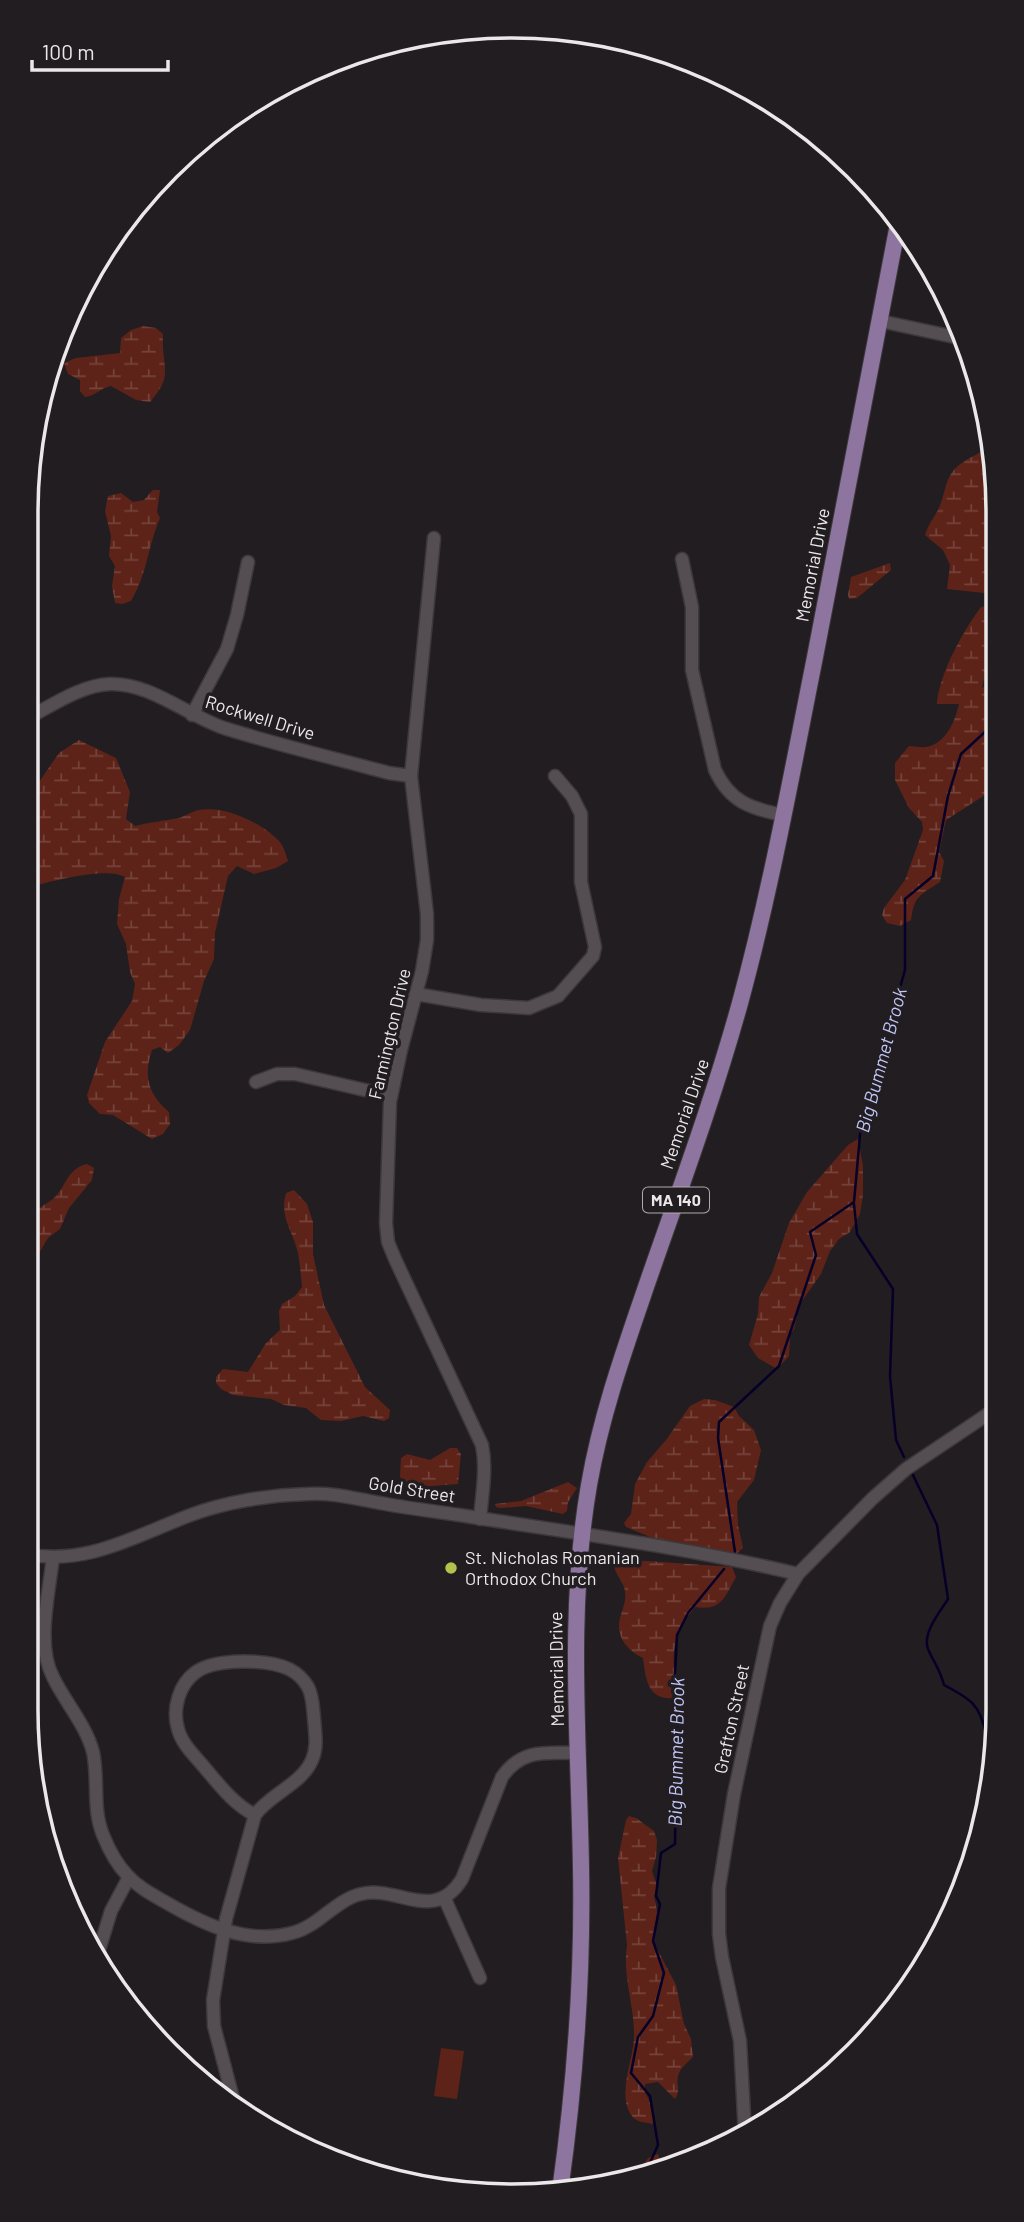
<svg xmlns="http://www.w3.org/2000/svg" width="1024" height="2222" font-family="Barlow,sans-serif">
	<defs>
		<pattern id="wetland-marsh" width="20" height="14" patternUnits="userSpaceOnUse" patternTransform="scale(1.75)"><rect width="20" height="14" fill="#5d2318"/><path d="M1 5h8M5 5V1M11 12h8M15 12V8" fill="none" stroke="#74433a"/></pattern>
	</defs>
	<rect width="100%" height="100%" fill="#221d20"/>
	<path fill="#5d2318" d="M441 2048 464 2051 457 2099 434 2096Z"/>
	<g fill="url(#wetland-marsh)">
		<path d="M143 326 156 328 163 334C161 368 175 374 150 402L136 400 111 386C101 388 95 396 85 397L80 391V380L68 374 64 363 76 358 120 353 121 338 131 330Z"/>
		<path d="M992 444 994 594 947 589 950 565 943 550 925 535C928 525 933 519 938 510 946 494 944 477 959 465 969 457 982 453 992 444Z"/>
		<path d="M153 490H160L157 512 160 518C148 546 147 575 131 601L122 604 115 603 112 586 115 566 109 556 111 536 105 511 108 496 121 493 133 502 144 500Z"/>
		<path d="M890 563 891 570 857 598 849 599 848 595 851 577Z"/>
		<path d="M985 606 994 609V658L984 679 982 688 994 680 995 775 985 795 946 820 939 852 944 861 940 882C920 895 914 896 911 920L900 926 887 923 882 915 884 908 905 880 923 830 922 822 909 808 895 780V763L909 746C914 746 921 748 926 747 946 744 955 721 959 704H937C939 674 963 631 981 607Z"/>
		<path d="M79 740 116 758 130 792 126 819 135 826C150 822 164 821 179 818 186 816 192 811 199 810 225 805 262 823 279 841 284 846 286 855 288 861L276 868 254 874 237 866 228 876 215 933 214 959 204 981 190 1030 179 1045 168 1053 160 1047 152 1050C143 1076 148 1094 169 1112L170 1124 163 1134 152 1139 113 1115 100 1114 89 1103 87 1095 105 1042 132 1001 135 984 130 972 126 944 117 924 119 899 125 877C105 866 49 882 26 888V801L59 753Z"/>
		<path d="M858 1139 863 1166V1195L860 1214 850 1232 839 1239 830 1251 821 1274 799 1305 794 1329 790 1334 789 1356 777 1369 758 1358 749 1345 758 1314 759 1297 772 1273 789 1223 807 1192 848 1145Z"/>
		<path d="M87 1164 94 1168 92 1180 69 1208 60 1229 48 1238 26 1275V1216C35 1210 48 1204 56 1196 67 1184 67 1169 87 1164Z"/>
		<path d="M294 1190 307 1204 313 1222V1254L324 1305 365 1387 390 1410 389 1418 384 1421 363 1416 341 1421 321 1420 306 1408 284 1405 271 1399 233 1395 221 1389 216 1383V1377L223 1369 248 1372 266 1343 280 1330 279 1311 282 1304 295 1296 302 1287C301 1276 300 1264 298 1253 293 1230 279 1218 286 1193Z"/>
		<path d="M704 1399 715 1400 734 1407 739 1416 754 1430 761 1450 754 1480 737 1502 738 1525 743 1548 735 1555 660 1544 650 1537 626 1527 624 1523 631 1514 635 1484 647 1462 666 1440 690 1406Z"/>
		<path d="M450 1448H457L461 1454 458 1484 419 1487 407 1485 400 1477 401 1458 407 1454 430 1460Z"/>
		<path d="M568 1482 577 1488 568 1502 567 1511 563 1514 526 1506 500 1508 496 1507 495 1504 521 1501Z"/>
		<path d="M618 1559 732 1567 736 1577C724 1598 722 1611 695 1607 667 1640 674 1658 676 1698 648 1701 646 1681 643 1658 630 1652 618 1640 619 1624 620 1613 627 1603 625 1592 624 1580 614 1576 614 1562Z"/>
		<path d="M629 1816 636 1818 654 1831 657 1840 656 1857 652 1871 657 1886 654 1896 658 1916 654 1943 676 1985 684 2024 691 2039 693 2057C688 2062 680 2068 678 2076 676 2085 681 2090 675 2099L658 2082 645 2084V2092L653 2108V2124C644 2122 635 2123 630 2113 618 2093 633 2060 634 2038 635 2006 622 1977 627 1945L618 1858 626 1820Z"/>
		<path d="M658 2154 663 2171 635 2178 648 2158Z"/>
	</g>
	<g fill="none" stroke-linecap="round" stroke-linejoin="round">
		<g stroke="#060028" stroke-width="2.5">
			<path d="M854 1204 857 1234 893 1289 890 1376 896 1440 904 1457"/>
			<path d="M912 1473 937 1525 948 1599C940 1612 922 1633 928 1649 934 1663 940 1669 944 1685 970 1699 979 1703 986 1733L995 1735"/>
			<path d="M735 1552 718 1438 719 1422 779 1366 816 1255 810 1232 854 1202 861 1124 905 970V899L933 876 948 796 961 754 986 731 994 706"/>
			<path d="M644 2176 658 2145 650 2096 631 2073 638 2037 653 2016 664 1973 653 1941 660 1904 656 1896 661 1853 675 1844 677 1719 674 1691 677 1635 688 1613 724 1569"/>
		</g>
		<defs>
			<g id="minor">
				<path d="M880 321 964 339"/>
				<path d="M434 538 411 776 427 914V940L422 971 401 1050 390 1102 386 1223 388 1242 395 1259 482 1445C487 1469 482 1494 480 1519"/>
				<path d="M682 559 692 607V670L715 770C730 802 751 809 784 815"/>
				<path d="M192 715 227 649 237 615 248 562"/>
				<path d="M26 719C51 706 81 685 110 684 151 683 186 715 224 728 278 745 334 758 389 773L411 776"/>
				<path d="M416 994 481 1005 529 1008 558 996 593 956 595 947 581 882V814L572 796 555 776"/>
				<path d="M256 1082 277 1074H295L391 1096"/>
				<path d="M26 1554C86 1566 135 1536 188 1516 224 1502 269 1495 307 1494 332 1492 356 1499 380 1503 406 1508 433 1511 459 1515 572 1533 686 1547 798 1574"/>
				<path d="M53 1557C49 1593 36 1645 53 1677 65 1702 86 1725 93 1752 99 1780 92 1808 103 1835 109 1850 117 1865 128 1876 139 1888 153 1895 167 1903 205 1925 247 1945 292 1933 318 1927 335 1900 361 1894 398 1885 434 1924 462 1879L502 1777C522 1748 547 1753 578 1753"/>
				<path d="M444 1897 480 1978"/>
				<path d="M96 1960 111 1911 129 1877"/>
				<path d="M234 2102 214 2026 213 2000 226 1919 255 1815C270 1794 302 1784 312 1760 318 1747 315 1733 314 1718 313 1709 313 1696 308 1687 304 1680 297 1673 289 1669 268 1659 216 1658 196 1672 179 1684 172 1709 178 1729 181 1741 190 1751 198 1760 215 1779 232 1804 255 1815"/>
				<path d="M745 2135 740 2041 722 1957 719 1934V1888L734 1794 770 1626 780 1603 798 1574 873 1498 906 1469 997 1408"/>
			</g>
			<path id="major" d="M560 2191C575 2084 583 1976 581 1868 579 1740 567 1612 589 1485 601 1415 625 1348 648 1281 680 1189 714 1097 740 1003 771 889 792 772 815 657 843 511 871 365 899 219"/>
		</defs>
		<use href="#minor" stroke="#3c383b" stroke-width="15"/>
		<use href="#major" stroke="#3c383b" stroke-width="18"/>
		<use href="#minor" stroke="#544e52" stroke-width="12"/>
		<use href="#major" stroke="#8d759f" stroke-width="16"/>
	</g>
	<circle fill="#b2c34c" stroke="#221d20" stroke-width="2.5" cx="451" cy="1568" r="7"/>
	<g text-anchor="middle" stroke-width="7" stroke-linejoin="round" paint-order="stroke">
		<rect fill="#221d20" stroke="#afabad" stroke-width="2" x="643" y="1187.5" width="66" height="25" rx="5"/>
		<g font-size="16" font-weight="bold" fill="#ebe8ea">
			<text x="676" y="1206">MA 140</text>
		</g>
		<g font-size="18" fill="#ebe8ea" stroke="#221d20">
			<text transform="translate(813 565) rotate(-79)" y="6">Memorial Drive</text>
			<text transform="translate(260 718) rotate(17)" y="6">Rockwell Drive</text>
			<text transform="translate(390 1034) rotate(-77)" y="6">Farmington Drive</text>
			<text transform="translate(685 1114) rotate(-71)" y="6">Memorial Drive</text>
			<text transform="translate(412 1490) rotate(9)" y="6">Gold Street</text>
			<text transform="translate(557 1669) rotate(-91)" y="6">Memorial Drive</text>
			<text transform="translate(732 1719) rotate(-78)" y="6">Grafton Street</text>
		</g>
		<g font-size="18" fill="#ebe8ea" stroke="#221d20" text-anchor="start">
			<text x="465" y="1564">St. Nicholas Romanian<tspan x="465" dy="21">Orthodox Church</tspan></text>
		</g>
		<g font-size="19" font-style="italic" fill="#c1c6f9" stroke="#221d20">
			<text transform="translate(881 1060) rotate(-75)" y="7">Big Bummet Brook</text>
			<text transform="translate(676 1752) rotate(-89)" y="7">Big Bummet Brook</text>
		</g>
	</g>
	<path d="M0 0H1024V2222H0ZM512 38H512A474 474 0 0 1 986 512V1710A474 474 0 0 1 512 2184H512A474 474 0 0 1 38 1710V512A474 474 0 0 1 512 38Z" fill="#221d20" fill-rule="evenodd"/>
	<path fill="none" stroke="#ebe8ea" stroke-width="3.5" d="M512 38H512A474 474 0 0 1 986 512V1710A474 474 0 0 1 512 2184H512A474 474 0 0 1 38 1710V512A474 474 0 0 1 512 38Z"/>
	<path d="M32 60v10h136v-10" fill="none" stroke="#ebe8ea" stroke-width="3.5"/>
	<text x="42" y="60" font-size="21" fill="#ebe8ea" stroke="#221d20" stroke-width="5" paint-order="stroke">100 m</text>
</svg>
